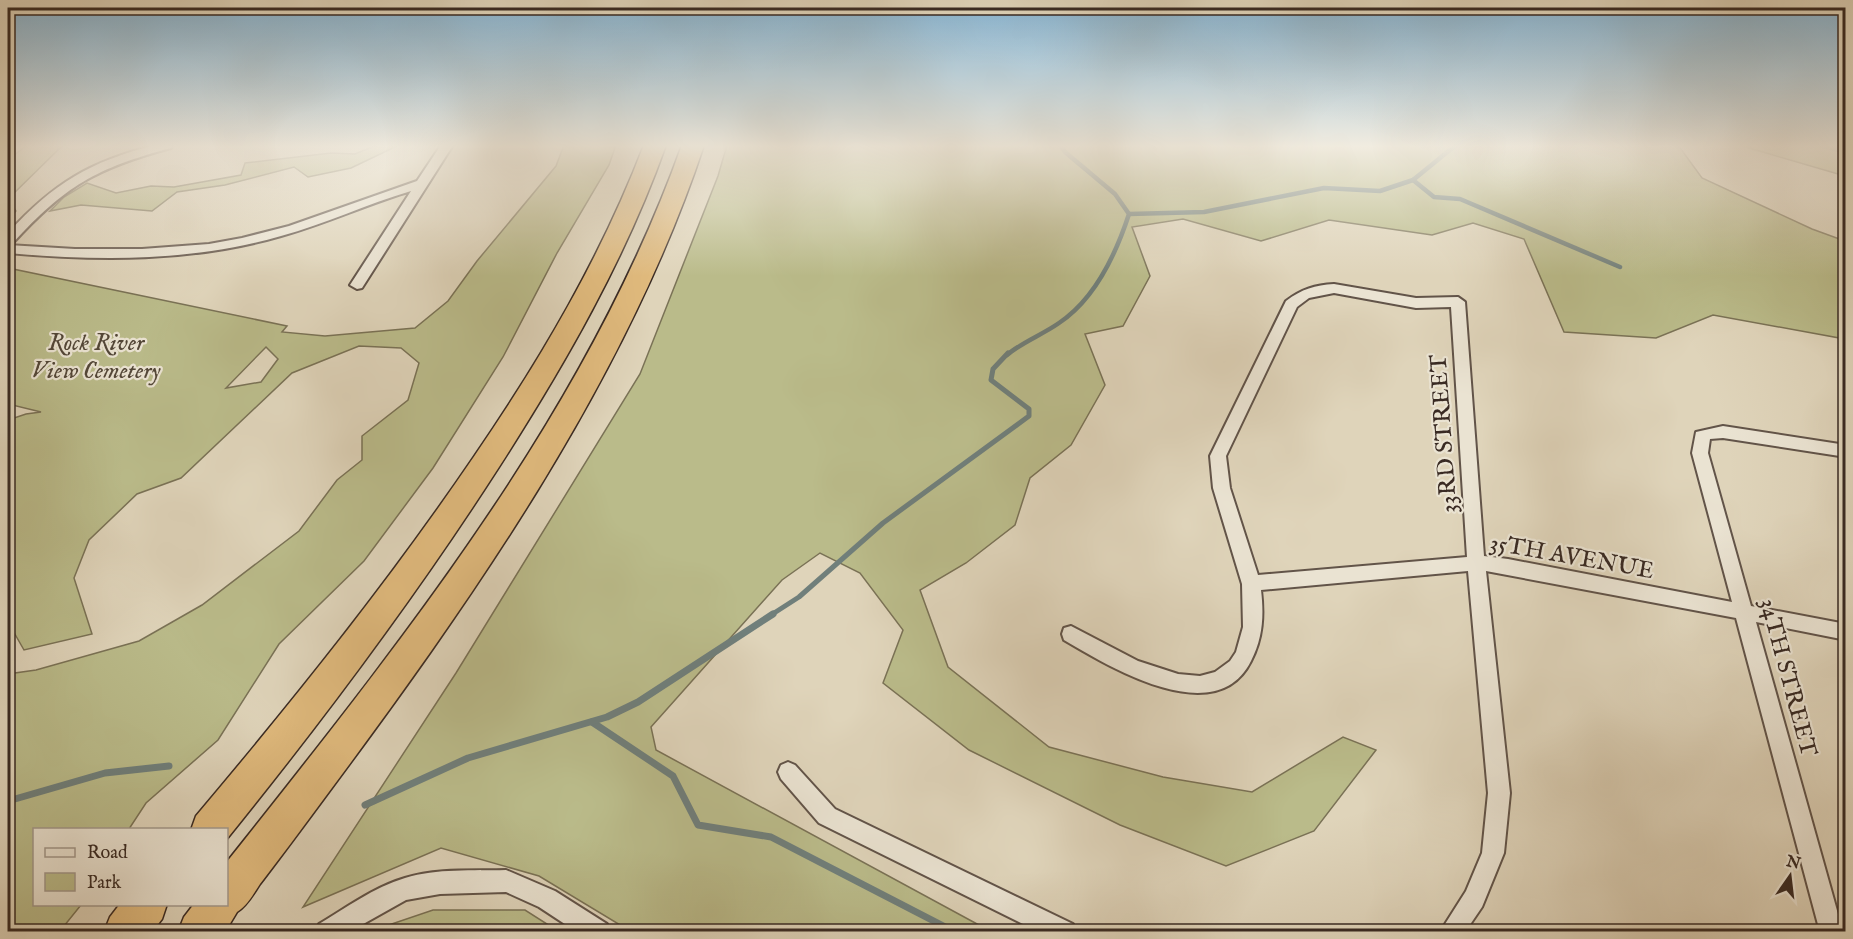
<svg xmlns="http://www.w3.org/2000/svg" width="1853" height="939" font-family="'IM FELL English',serif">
	<rect width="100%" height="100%" fill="#dfd4ba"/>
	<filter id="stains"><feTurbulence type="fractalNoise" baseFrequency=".00333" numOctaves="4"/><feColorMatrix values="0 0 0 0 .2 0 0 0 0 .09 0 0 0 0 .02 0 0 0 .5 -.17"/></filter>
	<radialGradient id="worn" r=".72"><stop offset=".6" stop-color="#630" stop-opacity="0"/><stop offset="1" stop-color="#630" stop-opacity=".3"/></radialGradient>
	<g fill="#babb8a" stroke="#7a7256" stroke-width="1.5" fill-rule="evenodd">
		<path d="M27 145H63L8 199 16 211 8 221V160Z"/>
		<path d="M377 145H399L351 168 308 177 294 167 225 185 177 192 152 211 81 205 50 211 64 197 87 183 116 193 151 186 174 187 241 175 245 163 331 153 355 154Z"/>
		<path d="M564 145H616L609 165 557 253 503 357 433 468 364 561 279 644 218 740 146 803 129 829 34 830V904L81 905 60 931H8V674L36 670 139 641 202 605 299 531 337 480 362 460V436L408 400 419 363 401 348 359 346 292 373 181 478 137 494 89 540 74 578 92 634 24 650 8 622V420L26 414 41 412 8 404V268L287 326 282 332 325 336 415 328 448 301 477 261 556 166ZM266 347 278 359 261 382 226 388Z"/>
		<path d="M727 145H1678L1702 178 1812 229 1845 241V339L1713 315 1656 338 1564 332 1524 239 1473 223 1432 235 1329 220 1261 241 1183 219 1132 227 1150 276 1123 326 1085 334 1105 385 1071 445 1030 478 1015 525 966 563 920 590 948 667 1049 747 1163 777 1252 792 1343 737 1376 750 1314 831 1226 866 1120 825 969 750 883 683 903 630 860 573 820 553 782 580 651 727 656 750 990 931H630L539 876 441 848 303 907 456 673 640 374 718 176Z"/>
		<path d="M1737 145H1845V176L1742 146Z"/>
		<path d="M433 910H525L558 931H371Z"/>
	</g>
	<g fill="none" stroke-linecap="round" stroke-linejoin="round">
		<g stroke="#707f7b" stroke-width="4.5">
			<path d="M1820 145 1846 152"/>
			<path d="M1413 180 1434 197 1460 199 1620 267"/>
			<path d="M1129 214 1204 212 1324 188 1380 191 1413 180 1456 145"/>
			<path d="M1007 355C1022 342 1042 335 1059 323 1095 299 1116 254 1129 214L1115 194 1065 152 1060 145"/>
		</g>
		<path stroke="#707f7b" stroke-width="5" d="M771 615 799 597 883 523 1029 416V409L991 380 993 369 1008 353"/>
		<g stroke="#707f7b" stroke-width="7">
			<path d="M592 722 673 776 698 825 771 837 955 932"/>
			<path d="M8 801 105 773 169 766"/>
			<path d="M365 805 468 758 607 717 638 702 773 614"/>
		</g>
		<defs>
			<g id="minor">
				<path d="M155 145H173L171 148C96 168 65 186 13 243L8 244V233C54 183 89 162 155 145Z"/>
				<path d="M441 145H453L362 288 357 289 350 285 411 191C367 204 325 224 281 236 192 262 99 261 8 253V245L75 249H142L209 244 242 238 289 226 417 181Z"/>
				<path d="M1334 284 1416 298 1458 297 1465 302 1484 556 1508 559 1732 602 1692 453 1696 432 1723 426 1846 445V457L1723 438 1710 439 1708 453 1751 606 1846 624V640L1756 622 1843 932H1820L1736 618 1486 571 1510 793 1504 853 1482 907 1465 932H1440L1466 891 1482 853 1488 793 1468 571 1261 590C1264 615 1263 638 1251 661 1216 732 1108 666 1064 640L1062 634 1064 628 1071 626 1138 661 1178 674 1200 676 1215 672 1230 661 1236 652 1243 627 1242 584 1213 488 1210 456 1286 301C1302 289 1315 285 1334 284ZM1334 293 1416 308 1451 307 1467 557 1258 575 1230 488 1226 456 1297 307 1309 298Z"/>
				<path d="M788 762 795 765 835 809 1073 924 1076 932H1039L819 823 781 779 778 772 781 765Z"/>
				<path d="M506 870 555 891 607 924 610 932H577L539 907 506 892 440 894 406 900 349 932H316L319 924C346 908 374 887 405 878 437 868 473 871 506 870Z"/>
			</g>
			<g id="motorway">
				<path d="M644 145H666C625 260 565 364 499 467 416 596 323 720 226 840V830H191L196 816C293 701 388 583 473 458 541 359 601 257 644 145Z"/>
				<path d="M682 145H704C625 384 469 604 320 804 300 831 280 858 260 884 254 893 247 906 237 912L225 932H178L184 917 194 904H226V863C402 641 586 414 682 145Z"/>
				<path d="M120 904H167L162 919 152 932H104L110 917Z"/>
			</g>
		</defs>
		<use href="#minor" stroke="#625449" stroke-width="4"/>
		<use href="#motorway" stroke="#392a23" stroke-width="3"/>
		<use href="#minor" fill="#eae3d2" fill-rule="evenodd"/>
		<use href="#motorway" fill="#e0ba7d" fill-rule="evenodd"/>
	</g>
	<linearGradient id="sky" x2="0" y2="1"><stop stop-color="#86b5d4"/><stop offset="0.53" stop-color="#f1ece0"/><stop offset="1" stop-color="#f1ece0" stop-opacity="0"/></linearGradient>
	<rect width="1853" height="276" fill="url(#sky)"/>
	<g text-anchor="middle" stroke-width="4.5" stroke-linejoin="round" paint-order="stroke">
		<g font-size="24" font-style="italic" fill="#534738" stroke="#eae3d2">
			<text x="96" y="350">Rock River<tspan x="96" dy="28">View Cemetery</tspan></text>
		</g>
		<g font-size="24" fill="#392a23" stroke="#eae3d2">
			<text transform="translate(1443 434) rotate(-94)" y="8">33RD STREET</text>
			<text transform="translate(1572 556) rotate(10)" y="8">35TH AVENUE</text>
			<text transform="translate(1789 677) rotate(75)" y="8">34TH STREET</text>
		</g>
	</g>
	<rect width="1853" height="939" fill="none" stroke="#dfd4ba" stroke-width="30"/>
	<rect x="9" y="9" width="1835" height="921" fill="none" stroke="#392a23" stroke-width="3"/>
	<rect x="15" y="15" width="1823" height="909" fill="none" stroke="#392a23" stroke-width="1.5"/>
	<rect x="33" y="828" width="195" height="78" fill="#eae3d2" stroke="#a3998c" stroke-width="1.5"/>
	<rect x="45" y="848" width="30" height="9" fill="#eae3d2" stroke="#a3998c" stroke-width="1.5"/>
	<text x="87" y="858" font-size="18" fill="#392a23">Road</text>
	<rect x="45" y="873" width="30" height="18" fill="#babb8a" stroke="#a3998c" stroke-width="1.5"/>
	<text x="87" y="888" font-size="18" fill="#392a23">Park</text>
	<g transform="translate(1790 876) rotate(14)" stroke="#eae3d2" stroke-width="4.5" paint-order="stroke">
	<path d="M0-4.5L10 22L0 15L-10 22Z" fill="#392a23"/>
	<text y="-9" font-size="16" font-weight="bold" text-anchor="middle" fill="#392a23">N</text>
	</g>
	<rect width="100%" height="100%" filter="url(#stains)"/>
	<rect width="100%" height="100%" fill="url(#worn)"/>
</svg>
